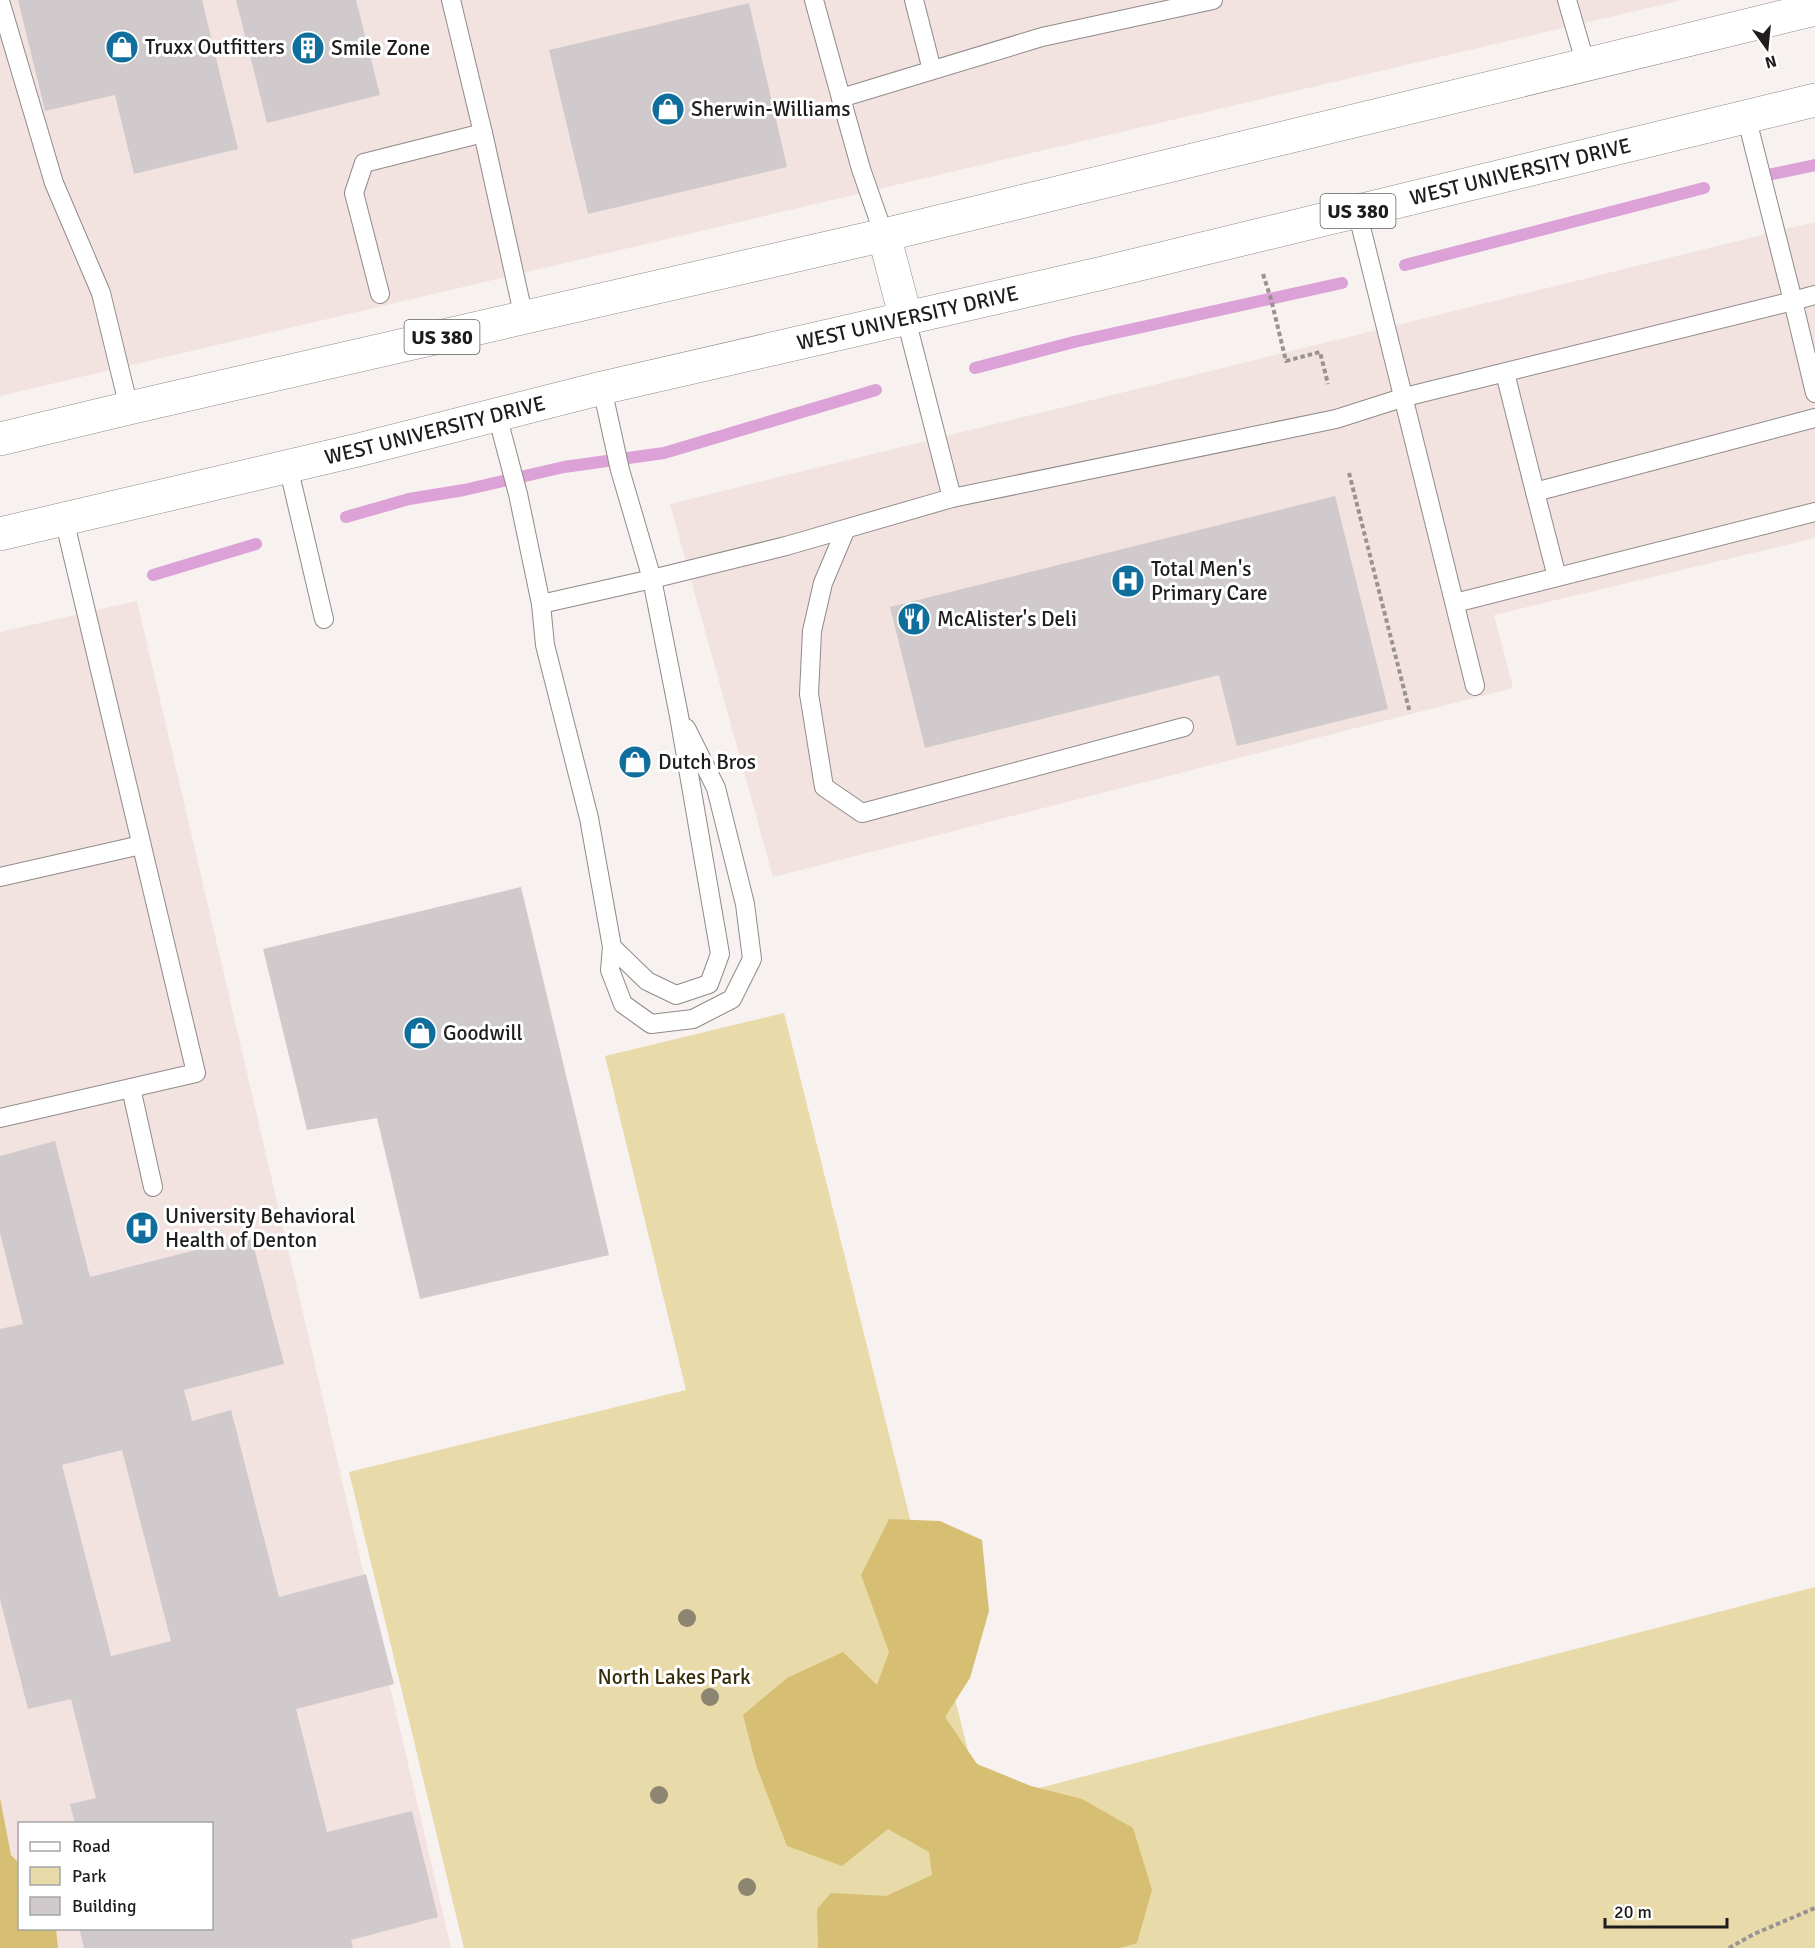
<svg xmlns="http://www.w3.org/2000/svg" width="1815" height="1948" font-family="Signika,sans-serif">
	<rect width="100%" height="100%" fill="#f7f1f0"/>
	<g fill="#f2e3e0">
		<path d="M0 0H1682L0 396Z"/>
		<path d="M1815 222V538L1494 615 1513 688 773 877 670 504Z"/>
		<path d="M137 601 451 1948H30L25 1929 212 1928V1824H20L19 1905 0 1826V632Z"/>
	</g>
	<path fill="#e9daaa" d="M784 1013 981 1803 1815 1587V1948H464L349 1472 686 1390 605 1056Z"/>
	<g fill="#d6bf73">
		<path d="M889 1519 940 1521 982 1540 989 1611 970 1678 945 1717 977 1764 1031 1786 1082 1799 1133 1828 1152 1890 1137 1943 1120 1948H818L817 1909 831 1893 886 1896 932 1875 929 1852 888 1829 842 1866 787 1846 756 1765 743 1715 787 1678 843 1652 877 1685 889 1652 861 1575Z"/>
		<path d="M0 1798 11 1855 19 1863 20 1928 56 1929 58 1948H0Z"/>
	</g>
	<g fill="none" stroke-linecap="round" stroke-linejoin="round">
		<g stroke="#dca1d6" stroke-width="12">
			<path d="M1763 176 1815 165"/>
			<path d="M1405 265 1704 188"/>
			<path d="M975 368 1074 342 1342 283"/>
			<path d="M346 517 409 499 464 490 564 467 664 453 876 390"/>
			<path d="M153 575 256 544"/>
		</g>
	</g>
	<g fill="#d0cacc" fill-rule="evenodd">
		<path d="M18 0H202L238 149 134 174 115 95 45 111Z"/>
		<path d="M236 0H356L380 95 267 123Z"/>
		<path d="M749 3 787 167 588 214 549 50Z"/>
		<path d="M1335 496 1388 709 1237 746 1219 675 925 748 890 607Z"/>
		<path d="M521 887 609 1255 420 1299 377 1118 307 1130 263 949Z"/>
		<path d="M55 1141 90 1277 251 1236 284 1364 184 1390 192 1421 231 1410 279 1597 366 1574 394 1684 296 1709 327 1832 412 1811 438 1917 351 1940 353 1948H84L79 1928H212V1824H75L70 1804 96 1798 71 1699 28 1709 0 1599V1329L23 1324 0 1233V1156ZM122 1450 171 1641 111 1656 62 1465Z"/>
	</g>
	<g fill="none" stroke-linecap="round" stroke-linejoin="round">
		<defs>
			<g id="lane">
				<path d="M814 0 841 98"/>
				<path d="M914 0 932 70"/>
				<path d="M1567 0 1586 65"/>
				<path d="M0 1 54 183 101 293 129 408"/>
				<path d="M1746 116 1793 301 1815 295"/>
				<path d="M483 133 524 318"/>
				<path d="M1357 211 1475 686"/>
				<path d="M884 235 861 169 841 98 1042 37 1213 0"/>
				<path d="M380 294 354 193 364 163 483 133 451 0"/>
				<path d="M906 319 952 498"/>
				<path d="M1505 373 1535 492"/>
				<path d="M497 415 518 494 541 604 652 579 620 470 602 388"/>
				<path d="M288 466 324 619"/>
				<path d="M845 531 823 583 812 631 809 694 824 787 862 813 1184 727"/>
				<path d="M1557 577 1535 492 1815 418"/>
				<path d="M1455 603 1815 512"/>
				<path d="M541 604 545 645 589 818 612 947 610 970 623 1004 651 1024 693 1019 732 999 752 959 745 904 716 788 686 728"/>
				<path d="M0 877 141 845"/>
				<path d="M612 947 647 981 676 995 709 984 720 954 679 716 652 579 786 546 952 498 1336 419 1405 397 1793 301 1815 393"/>
				<path d="M131 1088 153 1187"/>
				<path d="M0 1118 196 1073 64 519"/>
			</g>
			<g id="primary">
				<path d="M884 235 906 319"/>
				<path d="M0 439 129 408 884 235 1815 9"/>
				<path id="s1" d="M0 534 362 449 602 388 1103 273 1815 100"/>
			</g>
		</defs>
		<use href="#lane" stroke="#908a89" stroke-width="20"/>
		<use href="#primary" stroke="#908a89" stroke-width="34"/>
		<g stroke="#989392" stroke-width="4" stroke-dasharray="4.5 3" stroke-linecap="butt">
			<path d="M1263 274 1271 299 1286 361 1320 352 1328 384"/>
			<path d="M1349 473 1410 713"/>
			<path d="M1729 1948 1754 1934 1815 1908"/>
		</g>
		<use href="#lane" stroke="#fff" stroke-width="18"/>
		<use href="#primary" stroke="#fff" stroke-width="33"/>
	</g>
	<g fill="#8c8571">
		<circle cx="687" cy="1618" r="9"/>
		<circle cx="710" cy="1697" r="9"/>
		<circle cx="659" cy="1795" r="9"/>
		<circle cx="747" cy="1887" r="9"/>
	</g>
	<defs>
		<symbol id="shop-disc" viewBox="-11 -11 22 22"><circle r="9.5" fill="#106e9c" stroke="#fff"/><path d="M-5-2.5h2.3a2.7 3.5 0 0 1 5.4 0H5L5.5 6h-11ZM-1.5-2.5h3a1.5 2.3 0 0 0-3 0Z" fill="#fff"/></symbol>
		<symbol id="building-disc" viewBox="-11 -11 22 22"><circle r="9.5" fill="#106e9c" stroke="#fff"/><path d="M-4-6H4V6H1V3H-1V6H-4ZM-2.5-4.3h1.7v1.8h-1.7ZM.8-4.3h1.7v1.8H.8ZM-2.5-1h1.7V.8h-1.7ZM.8-1h1.7V.8H.8Z" fill="#fff"/></symbol>
		<symbol id="hospital-disc" viewBox="-11 -11 22 22"><circle r="9.5" fill="#106e9c" stroke="#fff"/><path d="M-5-5h3v3.5h4V-5h3V5h-3V1.5h-4V5h-3Z" fill="#fff"/></symbol>
		<symbol id="restaurant-disc" viewBox="-11 -11 22 22"><circle r="9.5" fill="#106e9c" stroke="#fff"/><path d="M-5-6h1v4h1v-4h1v4h1v-4h1v5L-1.5 .5V6h-2V.5L-5-1ZM5-6V6H3V1.5H1.5Q1.5-4 5-6Z" fill="#fff"/></symbol>
	</defs>
	<g fill-rule="evenodd">
		<use href="#shop-disc" x="103" y="28" width="38" height="38"/>
		<use href="#building-disc" x="289" y="29" width="38" height="38"/>
		<use href="#shop-disc" x="649" y="90" width="38" height="38"/>
		<use href="#hospital-disc" x="1109" y="562" width="38" height="38"/>
		<use href="#restaurant-disc" x="895" y="600" width="38" height="38"/>
		<use href="#shop-disc" x="616" y="743" width="38" height="38"/>
		<use href="#shop-disc" x="401" y="1014" width="38" height="38"/>
		<use href="#hospital-disc" x="123" y="1209" width="38" height="38"/>
	</g>
	<g text-anchor="middle" stroke-width="6" stroke-linejoin="round" paint-order="stroke">
		<g fill="#fff" stroke="#626160" stroke-width="1.5">
			<rect x="1320.5" y="194" width="75" height="34" rx="4.5"/>
			<rect x="404.5" y="320" width="75" height="34" rx="4.5"/>
		</g>
		<g font-size="20" font-weight="bold" fill="#1f1d1c">
			<text x="1358" y="218">US 380</text>
			<text x="442" y="344">US 380</text>
		</g>
		<g font-size="21" fill="#1f1d1c" stroke="#fff" text-anchor="start">
			<text x="145" y="54">Truxx Outfitters</text>
			<text x="331" y="55">Smile Zone</text>
			<text x="691" y="116">Sherwin-Williams</text>
			<text x="1151" y="576">Total Men's<tspan x="1151" dy="24">Primary Care</tspan></text>
			<text x="937" y="626">McAlister's Deli</text>
			<text x="658" y="769">Dutch Bros</text>
			<text x="443" y="1040">Goodwill</text>
			<text x="165" y="1223">University Behavioral<tspan x="165" dy="24">Health of Denton</tspan></text>
		</g>
		<g font-size="21" fill="#1f1d1c" stroke="#fff">
			<text dy="7" stroke="none"><textPath href="#s1" startOffset="1563">WEST UNIVERSITY DRIVE</textPath></text>
			<text dy="7" stroke="none"><textPath href="#s1" startOffset="933">WEST UNIVERSITY DRIVE</textPath></text>
			<text dy="7" stroke="none"><textPath href="#s1" startOffset="447">WEST UNIVERSITY DRIVE</textPath></text>
		</g>
		<g font-size="21" fill="#352c09" stroke="#fff">
			<text x="674" y="1684">North Lakes Park</text>
		</g>
	</g>
	<rect x="18" y="1822" width="195" height="108" fill="#ffffff" stroke="#a5a5a4" stroke-width="1.5"/>
	<rect x="30" y="1842" width="30" height="9" fill="#ffffff" stroke="#a5a5a4" stroke-width="1.5"/>
	<text x="72" y="1852" font-size="18" fill="#1f1d1c">Road</text>
	<rect x="30" y="1867" width="30" height="18" fill="#e9daaa" stroke="#a5a5a4" stroke-width="1.5"/>
	<text x="72" y="1882" font-size="18" fill="#1f1d1c">Park</text>
	<rect x="30" y="1897" width="30" height="18" fill="#d0cacc" stroke="#a5a5a4" stroke-width="1.5"/>
	<text x="72" y="1912" font-size="18" fill="#1f1d1c">Building</text>
	<g transform="translate(1767 48) rotate(165)" stroke="#ffffff" stroke-width="4.5" paint-order="stroke">
	<path d="M0-4.5L10 22L0 15L-10 22Z" fill="#1f1d1c"/>
	<text y="-9" font-size="16" font-weight="bold" text-anchor="middle" fill="#1f1d1c">N</text>
	</g>
	<path d="M1605 1918v9h122v-9" fill="none" stroke="#1f1d1c" stroke-width="3"/>
	<text x="1614" y="1918" font-size="18" fill="#1f1d1c" stroke="#ffffff" stroke-width="4.5" paint-order="stroke">20 m</text>
</svg>
